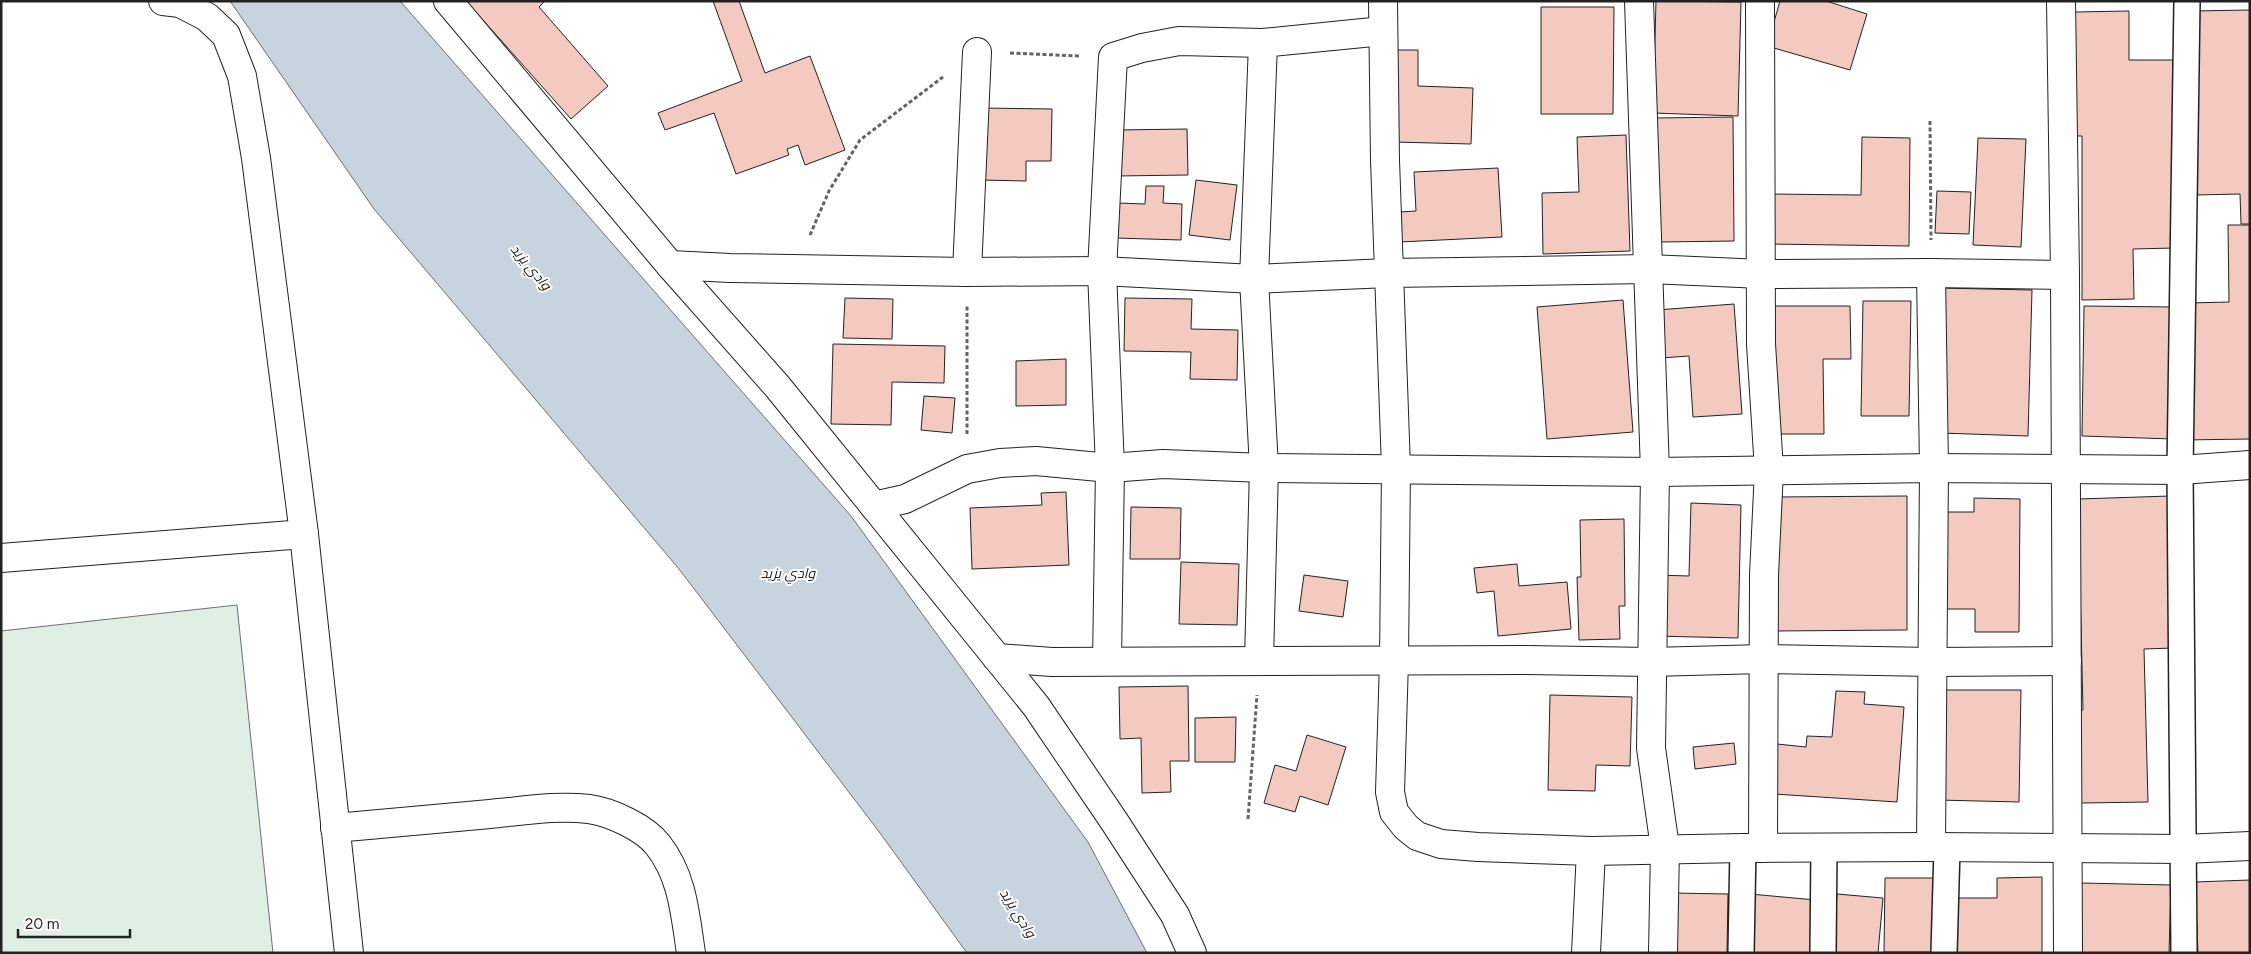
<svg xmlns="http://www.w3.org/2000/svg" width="2251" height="954" font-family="Figtree,Cairo,sans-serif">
	<rect width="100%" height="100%" fill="#fff"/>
	<path fill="#e0efe3" stroke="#6f6f6f" d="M237 605 273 953H1V631Z"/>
	<path fill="#c7d3dd" stroke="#6f6f6f" d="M230 1H400L851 516 1088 842 1147 953H967L880 833 679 569 374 209Z"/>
	<g fill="#f3c9c0" stroke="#222">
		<path d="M466 1H545L539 7 608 86 571 119Z"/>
		<path d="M713 1H739L765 73 810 56 845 150 805 165 798 145 787 149 789 155 736 174 714 113 665 130 658 113 742 81Z"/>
		<path d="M1656 1 1741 2 1738 116 1653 113Z"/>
		<path d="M1780 1H1826L1867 14 1850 70 1767 46Z"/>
		<path d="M1541 7H1614L1613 114H1541Z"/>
		<path d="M2250 10V224H2241L2240 194 2195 195 2191 11Z"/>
		<path d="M2129 11V60H2173L2174 248 2133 249 2134 299 2082 300V136H2075V12Z"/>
		<path d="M1397 50H1418V86L1473 88 1471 144 1394 142Z"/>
		<path d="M982 108 1052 109 1051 161H1026V181L981 180Z"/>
		<path d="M1733 117 1734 241 1661 242 1655 118Z"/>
		<path d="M1187 129 1188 175 1116 176V130Z"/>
		<path d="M1626 135 1630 251 1543 254 1542 193 1579 192 1577 137Z"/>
		<path d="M1862 137 1910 138 1909 246 1769 244 1771 194 1861 195Z"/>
		<path d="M1978 138 2026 139 2021 247 1973 245Z"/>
		<path d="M1498 168 1502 237 1400 242 1399 212 1416 211 1414 172Z"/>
		<path d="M1196 180 1237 185 1230 240 1189 235Z"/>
		<path d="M1146 186H1164L1163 203 1182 204 1181 240 1116 238 1118 203 1145 204Z"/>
		<path d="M1937 191 1971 192 1969 234 1935 233Z"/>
		<path d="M2228 225H2250V439L2183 440 2188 303 2229 302Z"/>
		<path d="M1939 288 2032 290 2028 436 1940 433Z"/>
		<path d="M845 298 893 299 892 339 843 338Z"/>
		<path d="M1125 298 1192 299 1191 329 1238 330 1237 380 1190 379 1191 352 1124 351Z"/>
		<path d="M1623 300 1633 432 1547 439 1537 307Z"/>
		<path d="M1863 301H1911L1909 416H1861Z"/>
		<path d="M1734 304 1742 414 1693 417 1689 356 1661 358 1657 310Z"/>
		<path d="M1773 306H1850L1851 359H1823L1824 434H1773Z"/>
		<path d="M2084 306 2175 307 2173 439 2082 436Z"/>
		<path d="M833 344 945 346 944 383 892 382 891 425 831 424Z"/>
		<path d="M1066 359V405L1016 406V361Z"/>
		<path d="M924 396 955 398 952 433 921 430Z"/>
		<path d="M1066 492 1069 565 972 569 970 508 1042 505 1041 493Z"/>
		<path d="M1907 496V630L1773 631V497Z"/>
		<path d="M2170 496 2173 648 2144 649 2148 802 2081 803 2079 711 2083 710 2078 499Z"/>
		<path d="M1974 498 2020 499 2019 632H1975V609H1935L1936 512H1974Z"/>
		<path d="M1691 503 1741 505 1738 638 1654 636 1655 575 1689 576Z"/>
		<path d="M1131 507 1181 508 1180 559H1130Z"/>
		<path d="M1624 519 1625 606H1619L1620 639 1579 640 1577 577H1581L1580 520Z"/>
		<path d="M1181 562 1239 564 1237 625 1179 624Z"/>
		<path d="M1517 564 1519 586 1567 582 1571 629 1498 636 1494 591 1477 593 1474 568Z"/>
		<path d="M1304 575 1348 581 1343 617 1299 611Z"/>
		<path d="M1188 686 1189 761H1170L1171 792 1142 793 1141 738 1120 739 1119 687Z"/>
		<path d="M1939 690H2021L2019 802 1937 800Z"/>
		<path d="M1836 691 1865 692 1864 704 1904 707 1897 802 1774 794 1777 744 1806 747 1807 736 1832 737Z"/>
		<path d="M1550 695 1632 697 1630 766 1596 765 1595 791 1548 790Z"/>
		<path d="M1236 717 1235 762H1195V718Z"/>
		<path d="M1307 735 1346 747 1328 805 1300 796 1295 812 1264 803 1275 765 1296 771Z"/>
		<path d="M1734 743 1736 764 1695 769 1693 747Z"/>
		<path d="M2042 877V953H1949V898H1997V878Z"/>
		<path d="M1885 878H1934L1933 952H1884Z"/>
		<path d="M2250 880V953H2198L2195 882Z"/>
		<path d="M2081 883 2171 885 2169 953H2079Z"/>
		<path d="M1673 893 1728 894 1727 953H1672Z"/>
		<path d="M1750 894 1816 900 1811 953H1752Z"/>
		<path d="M1837 894 1883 898 1878 953H1832Z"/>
	</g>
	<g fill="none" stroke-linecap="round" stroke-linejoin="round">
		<defs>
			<g id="pedestrian">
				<path d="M1741 953 1743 848"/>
				<path d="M1823 953 1824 848"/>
				<path d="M1944 953 1947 848"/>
				<path d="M2184 953 2180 470 2187 1"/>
			</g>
			<g id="minor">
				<path d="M163 1 180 3 207 17 226 35 242 76 256 158 304 534 349 953"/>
				<path d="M448 1 670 265 777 386 1036 706 1114 821 1175 915 1192 953"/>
				<path d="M1383 1 1385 160 1396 468 1394 661 1390 792 1394 812 1406 827 1417 836 1441 844 1478 847 1591 851 1743 848 1931 847 2184 849 2250 846"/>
				<path d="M1639 1 1655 472 1651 748 1665 848 1663 953"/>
				<path d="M1760 1 1761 344 1769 470 1764 575 1763 848"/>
				<path d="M2061 1 2065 275 2068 953"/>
				<path d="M670 265 730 268 967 272 1102 271 1254 279 1388 273 1649 269 1762 274 1931 273 2065 275"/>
				<path d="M967 272 977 52"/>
				<path d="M874 506 905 499 967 469 1000 463 1036 461 1110 468 1163 464 1264 468 1655 472 1934 468 2180 470 2250 465"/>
				<path d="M1 558 304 534"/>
				<path d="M997 658 1052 662 1526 660 1651 662 1763 659 1933 662 2067 661"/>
				<path d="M1259 660 1264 468 1254 279 1263 43"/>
				<path d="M1107 661 1110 468 1102 271 1113 57 1142 48 1179 41 1263 43 1383 31"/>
				<path d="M335 828C387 823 439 819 490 814 523 811 556 805 589 809 611 812 645 828 658 845 683 877 685 914 691 953"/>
				<path d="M1931 847 1934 468 1931 273"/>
				<path d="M1586 953 1591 851"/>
			</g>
		</defs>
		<use href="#pedestrian" stroke="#222" stroke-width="28"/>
		<use href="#minor" stroke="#222" stroke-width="30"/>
		<g stroke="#646464" stroke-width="3" stroke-dasharray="4 2.5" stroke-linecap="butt">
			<path d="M1010 53 1079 56"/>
			<path d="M1930 121 1931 240"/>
			<path d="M810 235 829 191 860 140 943 77"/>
			<path d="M967 434V306"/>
			<path d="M1248 819 1257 695"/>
		</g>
		<use href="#pedestrian" stroke="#fff" stroke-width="25"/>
		<use href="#minor" stroke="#fff" stroke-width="28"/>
	</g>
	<g text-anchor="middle" stroke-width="4" stroke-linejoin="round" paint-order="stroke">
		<g font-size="14" font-style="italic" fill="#222" stroke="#fff">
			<text transform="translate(531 267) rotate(50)" y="5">وادي يزيد</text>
			<text x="788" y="578">وادي يزيد</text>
			<text transform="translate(1018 913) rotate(58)" y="5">وادي يزيد</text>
		</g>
	</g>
	<rect width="2251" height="954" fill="none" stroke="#222222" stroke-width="5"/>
	<path d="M18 929v8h112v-8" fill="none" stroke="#222222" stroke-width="2.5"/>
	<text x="25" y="929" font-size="15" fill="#222222" stroke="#ffffff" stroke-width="4" paint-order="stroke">20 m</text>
</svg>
